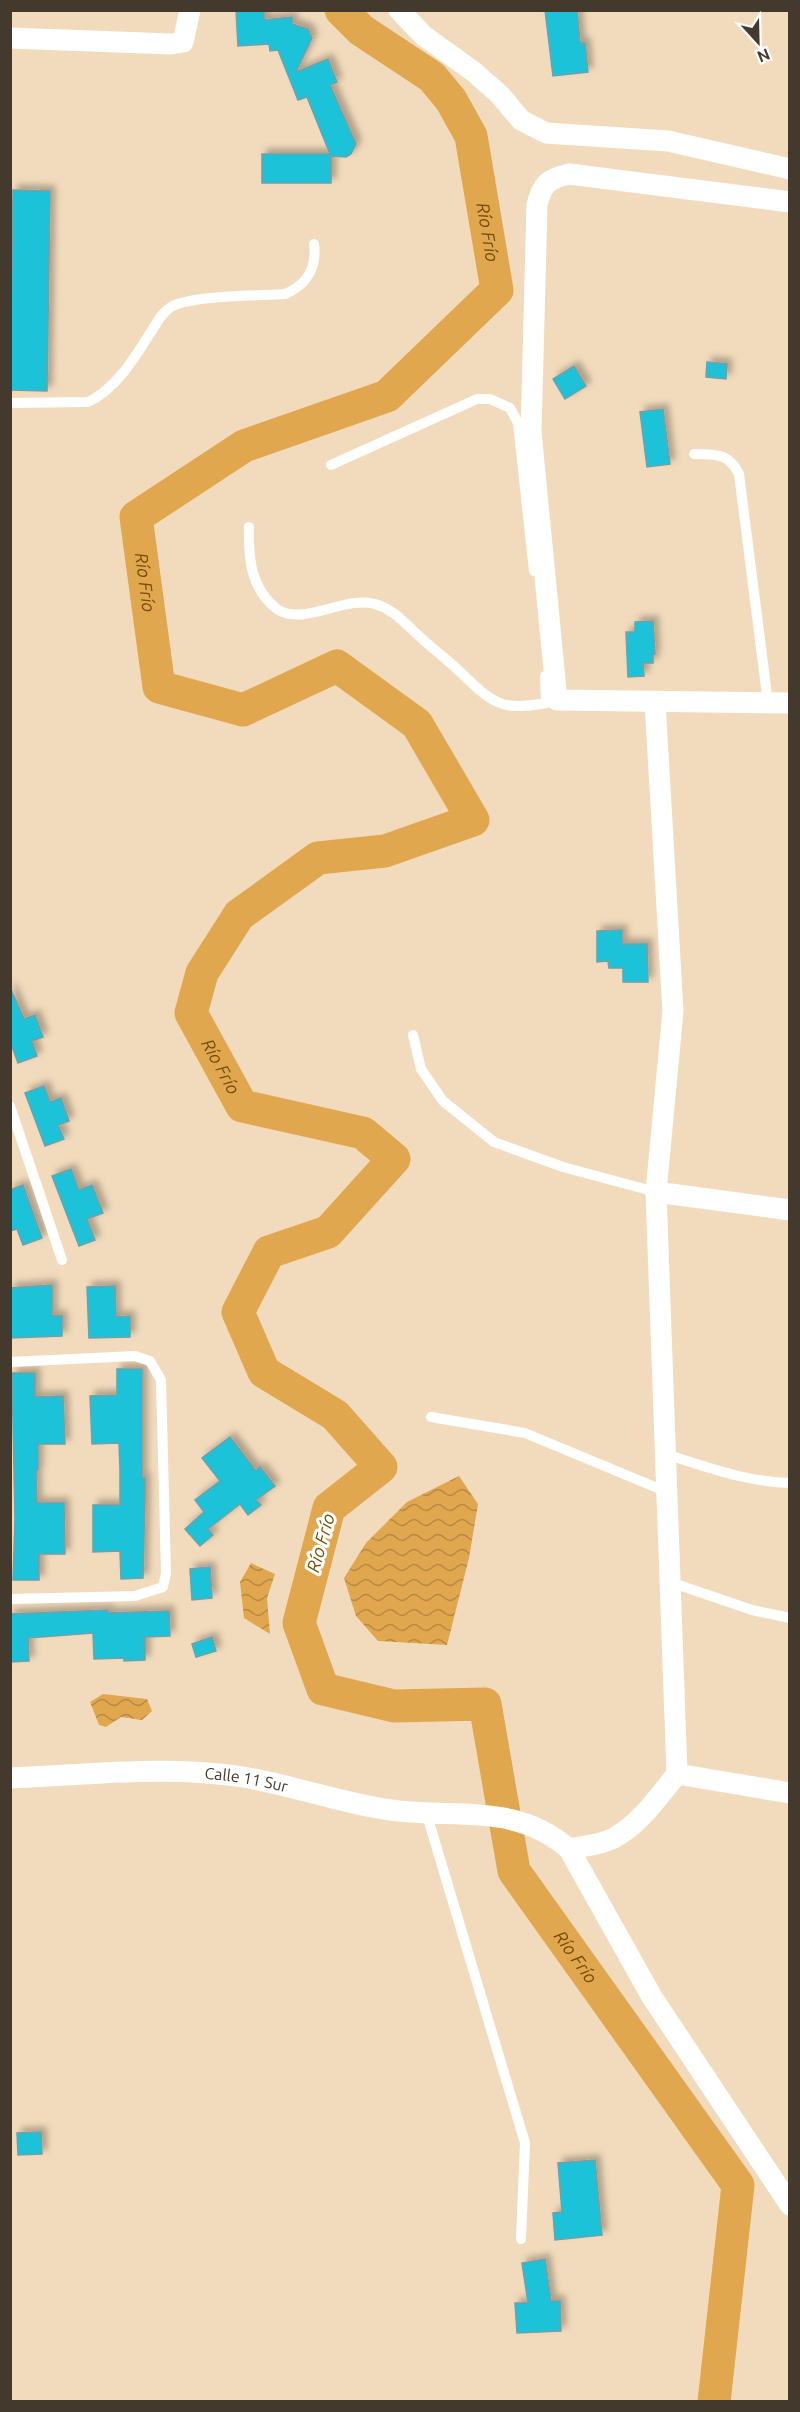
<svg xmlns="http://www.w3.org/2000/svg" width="800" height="2412" font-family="Ubuntu,sans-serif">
	<defs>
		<pattern id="water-waves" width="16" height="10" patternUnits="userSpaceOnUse" patternTransform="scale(1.5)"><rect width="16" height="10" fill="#e1a74f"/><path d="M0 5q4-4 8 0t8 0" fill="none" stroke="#b88942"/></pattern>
		<filter id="shadow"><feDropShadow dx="5" dy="-5" stdDeviation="3" flood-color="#0004"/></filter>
	</defs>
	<rect width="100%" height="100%" fill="#f2dbbc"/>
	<g fill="url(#water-waves)">
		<path d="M459 1476 478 1504 469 1558 447 1645 378 1641 356 1616 344 1578 366 1543 407 1502Z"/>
		<path d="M251 1563 275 1574 267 1598 270 1634 244 1618 240 1582Z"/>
		<path d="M103 1694 147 1699 152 1711 142 1720 121 1717 106 1727 99 1725 90 1702Z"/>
	</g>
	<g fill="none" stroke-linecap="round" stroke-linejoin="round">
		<path stroke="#e1a74f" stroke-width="33" id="s1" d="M341 10 361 30 432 77 451 100 471 136 497 290 387 396 244 446 136 517 159 687 243 710 337 666 417 724 473 820 385 851 318 858 239 915 202 973 191 1013 242 1106 363 1133 394 1159 328 1232 269 1252 238 1312 264 1372 335 1415 381 1467 329 1508 299 1623 323 1689 394 1706 485 1704 514 1871 738 2185 714 2402"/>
	</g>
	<g fill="#1fc3d8" stroke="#739fa6" stroke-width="1.5" filter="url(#shadow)">
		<path d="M236 10H264V20L292 17V24L308 29 312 38 296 72 328 59 337 82 330 85 356 144 351 154 346 157 331 156V183H262V154H330L307 97 298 100 278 50 270 51 269 44 238 46Z"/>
		<path d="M545 10H577L580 43H585L588 72 553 76Z"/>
		<path d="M13 190 50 191 47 391 10 390Z"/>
		<path d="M707 362 727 364 726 379 706 377Z"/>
		<path d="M574 366 586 386 565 399 553 379Z"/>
		<path d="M663 409 670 464 647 467 640 412Z"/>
		<path d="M653 621 655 654 653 655V663H643L644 676 628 677 626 632H635V622Z"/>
		<path d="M622 930V944H647L648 982H623V968H609L608 961 597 962V931Z"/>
		<path d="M10 987 24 1019 35 1015 43 1037 32 1041 37 1056 18 1063 10 1041Z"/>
		<path d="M44 1086 50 1102 61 1098 69 1121 58 1125 64 1139 45 1146 25 1093Z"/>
		<path d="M71 1169 79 1190 92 1185 103 1213 87 1219 95 1240 79 1246 52 1176Z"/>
		<path d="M23 1185 42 1238 23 1245 17 1229 10 1231V1190Z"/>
		<path d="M52 1285V1316H62V1336L10 1338V1288Z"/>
		<path d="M115 1286 116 1317 130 1316V1337L89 1338 87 1287Z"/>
		<path d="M117 1369H142V1478H145V1494L143 1578 121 1579 120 1551 93 1552V1505H120V1470L119 1443 92 1444 90 1396 117 1395Z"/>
		<path d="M12 1373H35V1397L63 1396 65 1444H38V1470H36L37 1503H64L65 1554H39V1580H13L15 1519Z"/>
		<path d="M230 1437 256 1471 260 1467 275 1486 256 1500 261 1505 248 1515 240 1504 208 1529 213 1535 200 1546 185 1529 204 1512 195 1500 220 1481 202 1458Z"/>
		<path d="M210 1567 212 1598 192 1600 190 1569Z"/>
		<path d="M108 1610V1613L169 1611 170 1636 145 1637V1660L124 1661V1658L94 1659 93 1633 28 1638 29 1661 10 1662V1614Z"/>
		<path d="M212 1637 216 1651 196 1657 192 1644Z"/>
		<path d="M41 2132 42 2154 18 2155 17 2133Z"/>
		<path d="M595 2160 602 2235 555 2240 553 2213 562 2212 558 2163Z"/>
		<path d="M545 2259 551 2301H560L561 2331 517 2333 515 2303H528L522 2263Z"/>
	</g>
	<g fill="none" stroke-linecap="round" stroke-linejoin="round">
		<g stroke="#fff" stroke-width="10">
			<path d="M10 403 88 402C117 389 137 354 154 327 159 319 163 312 171 307 192 295 259 296 285 294 307 285 317 267 314 244"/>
			<path d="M694 454C716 455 728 452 739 474L768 703"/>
			<path d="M331 465 477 399H490L510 408 518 423 534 571"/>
			<path d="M249 527C248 557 251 590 277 609 302 627 346 595 375 604 395 610 403 622 418 635 430 647 444 657 456 668 492 702 498 713 551 702"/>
			<path d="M545 676 546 703"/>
			<path d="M413 1035 421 1069 443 1101 494 1142 563 1167 656 1192"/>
			<path d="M10 1106 62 1260"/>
			<path d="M10 1362 135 1356 150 1361 161 1380 166 1573 163 1587 135 1596 10 1599"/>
			<path d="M431 1417 525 1433 667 1492"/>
			<path d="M665 1454C707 1467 746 1482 790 1483"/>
			<path d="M670 1582 752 1610 790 1618"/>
			<path d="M426 1812 525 2143 521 2239"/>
		</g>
		<g stroke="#fff" stroke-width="21">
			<path d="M399 10 424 36 474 72 500 95 521 120 546 133 668 141 790 169"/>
			<path d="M10 38 171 44 183 42 190 10"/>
			<path d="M790 202 569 174C548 179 542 184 537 205L531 432 557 700 790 703"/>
			<path d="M655 702 673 1011 656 1192 790 1210"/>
			<path d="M677 1774 790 1793"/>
			<path id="s2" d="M10 1778C87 1775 167 1765 243 1777 296 1786 346 1805 399 1811 461 1818 517 1804 569 1849L652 1997 790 2205"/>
			<path d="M569 1849C584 1846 601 1845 614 1838 640 1824 659 1796 677 1774L656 1192"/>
		</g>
	</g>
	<g text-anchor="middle" stroke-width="6" stroke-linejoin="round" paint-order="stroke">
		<g font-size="16" fill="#433a2d" stroke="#fff">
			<text dy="6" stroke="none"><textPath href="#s2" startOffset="237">Calle 11 Sur</textPath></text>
		</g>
		<g font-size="18" font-style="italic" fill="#734d04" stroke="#fff">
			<text dy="6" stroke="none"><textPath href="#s1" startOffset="282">Río Frío</textPath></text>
			<text dy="6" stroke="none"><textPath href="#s1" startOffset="840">Río Frío</textPath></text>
			<text dy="6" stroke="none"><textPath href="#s1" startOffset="1776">Río Frío</textPath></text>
			<text transform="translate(321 1543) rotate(-74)" y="6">Río Frío</text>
			<text dy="6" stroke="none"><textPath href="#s1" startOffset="3126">Río Frío</textPath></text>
		</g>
	</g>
	<rect width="800" height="2412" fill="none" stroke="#433a2d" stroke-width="24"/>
	<g transform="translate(758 42) rotate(158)" stroke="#ffffff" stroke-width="4.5" paint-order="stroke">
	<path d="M0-4.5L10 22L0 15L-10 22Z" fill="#433a2d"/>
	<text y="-9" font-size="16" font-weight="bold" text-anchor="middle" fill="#433a2d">N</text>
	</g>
</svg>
